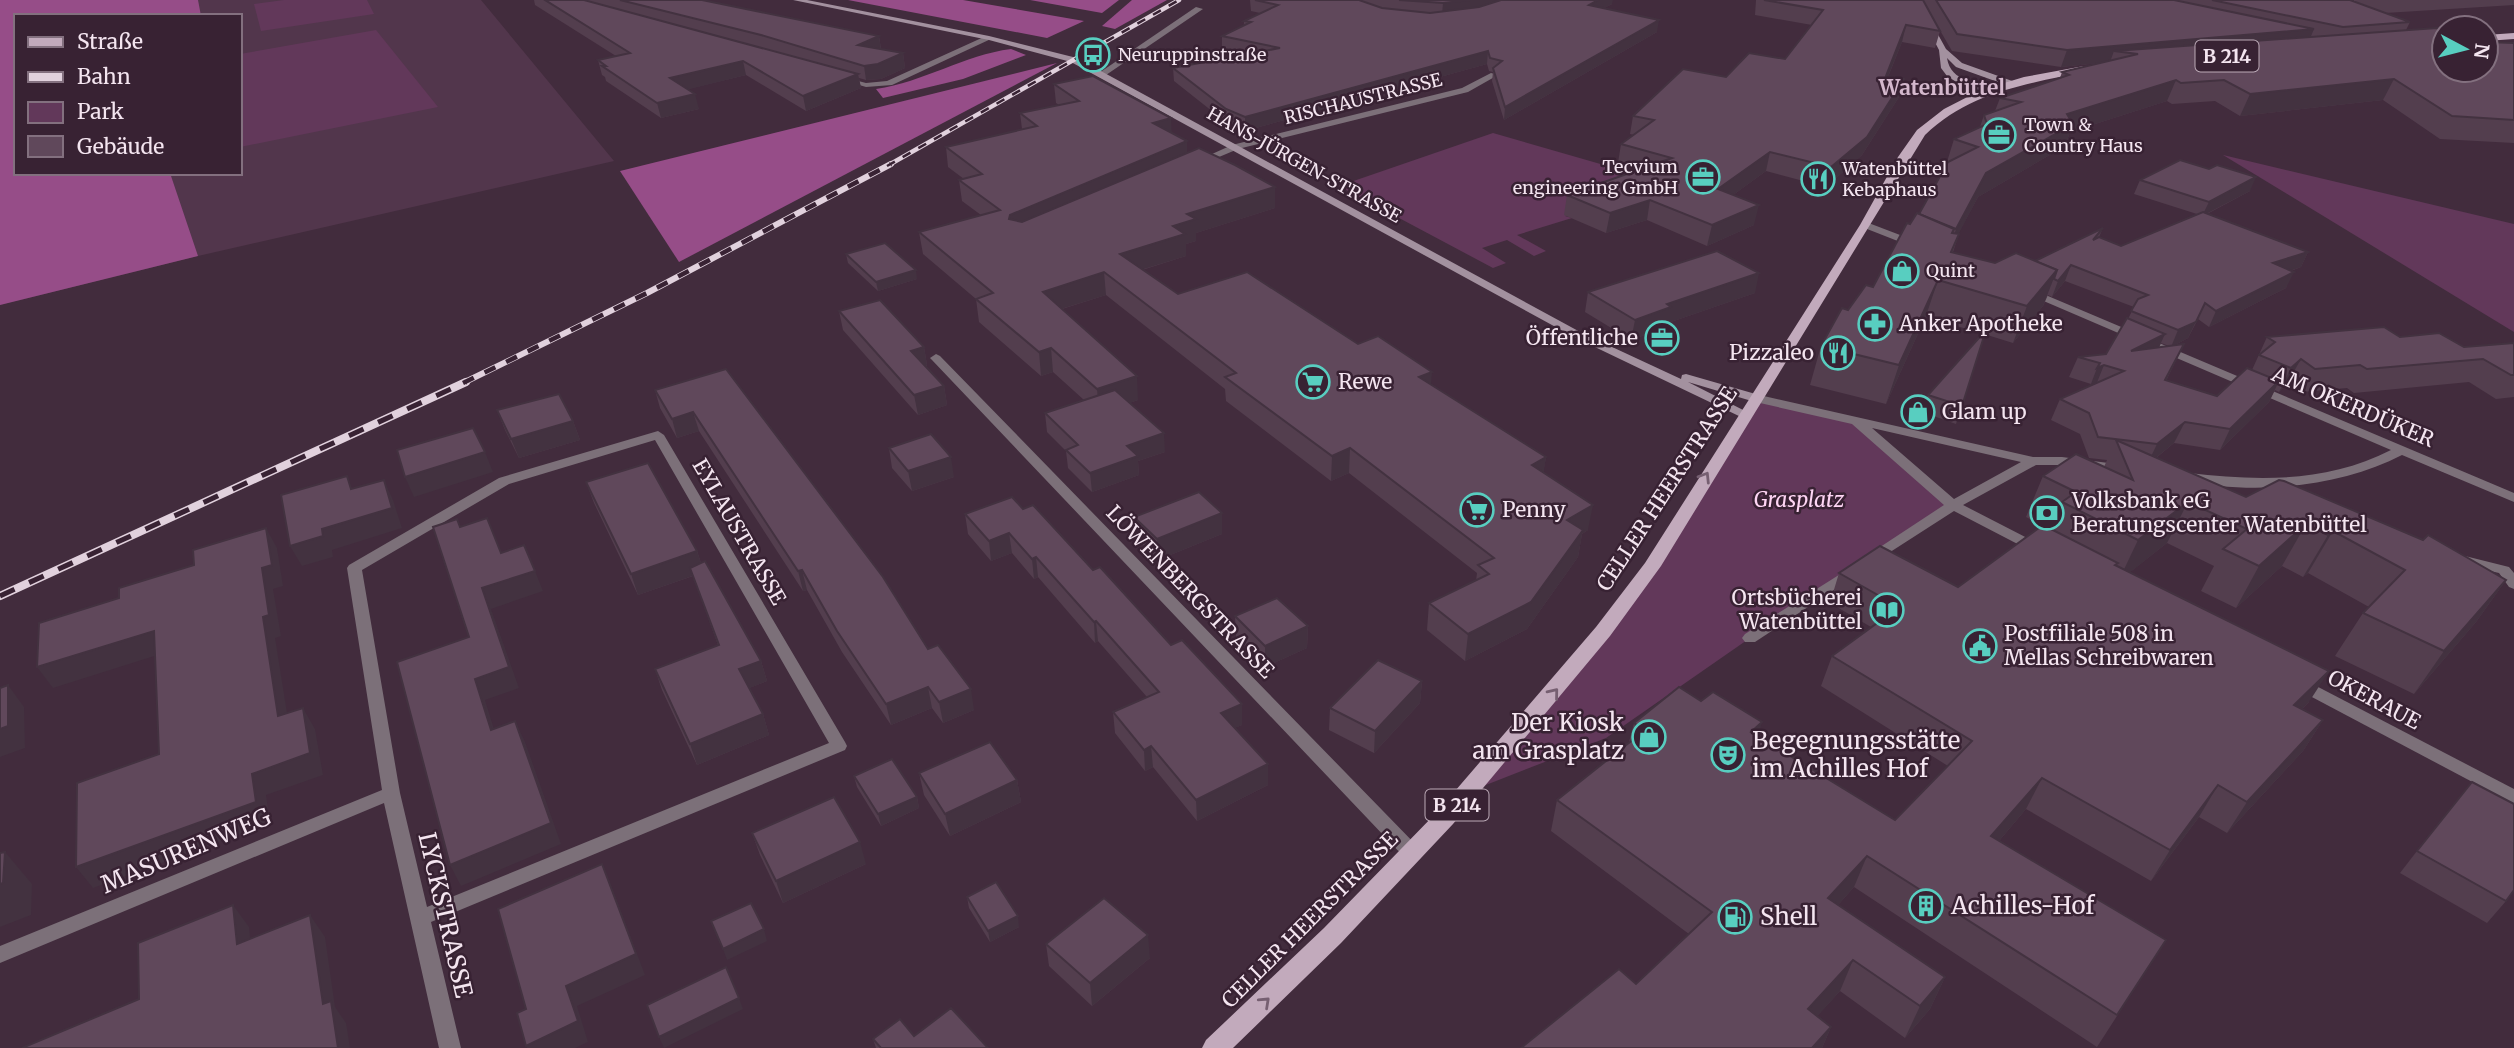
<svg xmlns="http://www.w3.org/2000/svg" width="2514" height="1048" font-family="Merriweather,serif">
	<rect width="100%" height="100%" fill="#422c3d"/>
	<path fill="#52364c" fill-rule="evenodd" d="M0 0H481L614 161 198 256 0 305ZM16 16H240V173H16Z"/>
	<g fill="#62385a">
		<path d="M284 0H367L374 14 261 31 254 4Z"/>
		<path d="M376 30 438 107 240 147V54Z"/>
		<path d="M1493 133 1656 180 1565 216 1572 218 1517 235 1546 251 1534 256 1507 240 1482 248 1506 263 1493 268 1339 186Z"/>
		<path d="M2223 155 2514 224V332Z"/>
		<path d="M1755 398 1855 420 1953 505 1750 638 1606 738 1468 792 1596 640Z"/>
	</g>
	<g fill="#964d88">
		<path d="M0 0H198L201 16H16V173H170L198 256 0 305Z"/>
		<path d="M848 0H963L1084 21 1047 38Z"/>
		<path d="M1030 0H1119L1102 13Z"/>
		<path d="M1132 0H1167L1115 29 1102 26Z"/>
		<path d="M1011 49 1026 55 963 79 883 98 876 89C924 82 964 55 1011 49Z"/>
		<path d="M1057 63 679 262 620 171Z"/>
	</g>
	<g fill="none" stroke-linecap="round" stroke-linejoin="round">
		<g fill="#7c7079" fill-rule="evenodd">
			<path d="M1196 7 1203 9 1106 75 1099 73Z"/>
			<path d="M986 36 993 38 892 85 866 87 839 79 843 77 866 83 887 81Z"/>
			<path d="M1491 73 1498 75 1468 92 1238 149 1200 165 1192 163 1232 145 1462 88Z"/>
			<path d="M1866 222 1921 243 1922 245 1913 247 1862 227 1861 225Z"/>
			<path d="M2029 288 2514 493V502L2402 455C2340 487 2253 496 2184 480L2182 477 2184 474 2189 473C2258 481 2327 483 2391 450L2025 293V289Z"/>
			<path d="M936 354 940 356 1420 849 1422 854 1420 859 1413 861 1406 859 932 360 930 358Z"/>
			<path d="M1755 394 2033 457H2062L2124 465 2131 469 2124 473 2062 465H2036L1963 505 2043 546 2045 549 2043 552H2033L1954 511 1870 565 1863 560 1865 557 1944 505 1852 424 1751 401 1749 398ZM1872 428 2021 462 1954 499Z"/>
			<path d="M658 431 664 435 845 742 847 746 845 750 431 922 461 1048H439L384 803 0 963V946L382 790 347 568 349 565 499 478ZM655 440 829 743 427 907 400 793 362 570 509 484Z"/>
			<path d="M2461 555 2509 567 2514 573V589L2509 587 2499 573 2456 563 2454 560Z"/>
			<path d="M1850 568 1857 573 1855 576 1755 642H1745L1742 638 1745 634Z"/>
			<path d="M2299 677 2514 789V804L2293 687 2291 683 2293 679Z"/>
		</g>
		<g fill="#a3919f" fill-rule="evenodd">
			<path d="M793 0H807L989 36 1077 58 1582 333 1681 379 1682 375 1686 374 1759 395 1761 398 1755 402 1688 382 1751 414 1745 418 1741 417 1574 337 1071 62 989 40Z"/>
			<path d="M1913 0H1919L1946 49 1962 63 2015 82V86H2009L1956 67 1947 58C1951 83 1977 81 1995 91L1991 93 1961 85 1947 76 1941 68 1939 50Z"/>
		</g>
		<g fill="#c2aabc" fill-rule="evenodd">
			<path d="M2514 33V39L2486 41V35Z"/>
			<path d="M2084 66 2087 67V71C2029 84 1970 91 1925 135L1661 566 1610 636 1453 824 1341 943 1233 1048H1202L1206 1040 1324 928 1437 812 1596 627 1645 563 1860 225 1898 157 1917 130 1944 109 1981 90 2024 77Z"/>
		</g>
		<defs>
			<path id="rail-far2" d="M887 166 1179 0"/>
			<path id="rail-far1" d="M463 383 647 293 891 164"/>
			<path id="rail" d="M0 596 466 382"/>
		</defs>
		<use href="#rail-far2" stroke="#e1d1dd" stroke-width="4.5"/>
		<use href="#rail-far1" stroke="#e1d1dd" stroke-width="6"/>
		<use href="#rail" stroke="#e1d1dd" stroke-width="8"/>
		<use href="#rail-far2" stroke="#382233" stroke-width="2.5" stroke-dasharray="9" stroke-linecap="butt"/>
		<use href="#rail-far1" stroke="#382233" stroke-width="4.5" stroke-dasharray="12" stroke-linecap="butt"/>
		<use href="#rail" stroke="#382233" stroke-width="5" stroke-dasharray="16" stroke-linecap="butt"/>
	</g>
	<g fill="#533e4e" fill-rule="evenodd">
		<path d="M534 0H702L879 36 881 49 903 53 905 68 881 79 866 80 859 78 861 88 806 111 746 75 688 89 699 109 661 118 606 81 605 77 602 75 598 60 616 56 535 5Z"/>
		<path d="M1250 0H1500L1612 4 1604 8 1657 32 1504 120 1492 81 1493 72 1489 71 1487 64 1245 131 1227 123 1174 81 1173 68 1248 54 1222 48V36L1244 25V21L1260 13 1251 11Z"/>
		<path d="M1756 0H2514V5L2385 13 2410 22 2406 30 2444 70 2514 43V143L2440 139 2383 100 2240 116 2215 101 2172 104 2167 101 2070 132 2065 146 1978 197 1958 234H1959L1953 252 1995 263 2035 261 2103 228 2099 237 2121 246 2197 214 2134 194 2140 180 2250 191 2207 214 2308 252 2301 267 2291 271 2286 288 2209 327 2198 319 2188 338 2173 346 2184 344 2166 381 2217 396 2252 370 2267 337H2400L2464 347 2514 343V397L2496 399 2469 382 2354 393 2347 388 2302 392 2288 382 2279 392 2275 390 2269 402 2220 450 2174 443 2156 458 2246 497 2506 580 2476 622 2414 694 2335 656 2363 613 2369 607 2308 573 2303 577 2282 566 2236 608 2201 591 2214 566 2167 543 2130 572 2309 702 2302 709 2323 720 2303 751 2227 833 2199 817 2151 881 2026 809 1999 841 2166 940 2097 1047 1854 887 1838 905 1945 977 1930 1009 1905 1038 1840 991 1817 1016 1831 1027 1822 1048H1521L1636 984 1689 934 1551 831 1557 800 1629 742 1634 723 1758 736 1895 820 1948 766 1821 686 1832 656 1871 627 1830 603 1839 573 1958 587 2042 525 2026 517 2043 476 2104 467 2107 460 2089 458 2080 434 2051 420 2060 399 2090 386 2091 384 2069 377 2078 357 2106 354 2128 319 2134 307 2065 281 2052 297 2048 295 2043 306 2013 343 1984 334 1956 424 1922 412 1928 395 1982 334 1926 316 1886 404 1810 385 1821 346 1848 310 1873 287 1910 224 1919 214 1948 162H1947L1954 139 1980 127 1984 115 1995 111 2000 98 2060 78 2062 72 2100 63 2061 67 1952 51 1931 15 1940 31 1935 48 1902 42 1888 77 1899 97 1862 155 1826 187 1766 171 1733 195 1754 225 1707 246 1647 220 1606 233 1564 215 1567 195 1640 169 1618 163 1621 144 1634 135 1630 134 1633 116 1726 77 1785 59 1812 25 1755 15ZM2161 343 2169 346 2159 347Z"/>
		<path d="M1054 84 1171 133 1187 153 1275 187V208L1196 233V241L1186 244V256L1142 270 1178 294 1358 344 1431 385 1546 457 1543 473 1588 530 1582 534 1578 557 1527 629 1465 661 1427 630 1429 603 1476 581 1477 573 1349 473 1331 481 1226 401 1225 389 1106 295 1062 309 1138 400 1129 403 1165 452 1138 461 1139 475 1092 492 1068 468 1066 451 1047 432 1045 413 1084 400 1053 372 1041 376 979 322 976 299 923 254 919 232 981 215 962 201 959 180 964 179 948 167 946 147 1022 129 1020 113 1059 105 1056 103Z"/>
		<path d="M846 254 917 279 878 291 848 263Z"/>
		<path d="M1588 292 1755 293 1668 323 1667 327 1631 340 1585 312Z"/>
		<path d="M839 311 924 347 927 365 926 366 944 386 947 405 918 415 843 330Z"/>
		<path d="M726 369 928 649 974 710 943 723 932 708 891 725 842 652 807 590 803 591 699 431 677 438 660 408 655 390Z"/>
		<path d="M497 410 573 421 580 440 519 458 505 430Z"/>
		<path d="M889 448 954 477 912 491 892 468Z"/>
		<path d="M586 482 697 551 701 563 761 661 767 681 749 688 763 714 769 735 697 765 662 690 655 669 718 645 693 576 638 595 594 503Z"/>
		<path d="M1023 509 1093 570 1171 645 1242 704V725L1234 728 1268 785 1197 821 1153 767 1145 771 1115 733 1113 712 1147 697 1098 641 1095 643 1038 577 1034 579 1012 553 991 561 968 534 965 514Z"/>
		<path d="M1134 517 1222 534 1158 560 1135 537Z"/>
		<path d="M1235 616 1308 626 1307 648 1265 667 1236 637Z"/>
		<path d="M1422 681 1420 703 1374 753 1329 730 1330 708Z"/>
		<path d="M919 773 1017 780 1021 802 950 836 924 795Z"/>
		<path d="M854 776 917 797 919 808 881 826 857 787Z"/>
		<path d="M752 833 866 864 783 903 760 855Z"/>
		<path d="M2417 851 2506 901 2487 923 2400 873Z"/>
		<path d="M967 897 1019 927 990 942 969 908Z"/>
		<path d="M1046 944 1150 958 1092 1006 1049 966Z"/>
		<path d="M914 1036 988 1048H876L873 1039Z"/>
	</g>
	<g fill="#433240">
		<path d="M1470 0H1500L1472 11 1442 15 1443 3Z"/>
		<path d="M1598 0H1613L1612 4 1587 17 1589 5Z"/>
		<path d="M1659 20 1657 32 1504 120 1505 107Z"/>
		<path d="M1906 25 1902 42 1881 94 1886 76Z"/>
		<path d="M2314 29 2307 46 2138 54 2114 51 2110 62 2061 67 2067 50Z"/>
		<path d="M879 36 881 50 858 45Z"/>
		<path d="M1488 51 1487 64 1245 131V117Z"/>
		<path d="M903 53 905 68 881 79 866 80 864 66Z"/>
		<path d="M743 61 746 75 674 93 670 78Z"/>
		<path d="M858 74 861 88 806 111 803 96Z"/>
		<path d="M1904 79 1899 97 1862 155 1826 187 1831 167Z"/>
		<path d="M2394 79 2383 100 2240 116 2250 94Z"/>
		<path d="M2176 80 2167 101 2070 132 2065 146 1978 197 1948 254 1956 229 1986 173 2067 114Z"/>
		<path d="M695 94 699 109 661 118 657 103Z"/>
		<path d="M1171 118 1172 138 1153 123Z"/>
		<path d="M1187 141V161L1013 237 1009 219 1010 215Z"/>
		<path d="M1770 152 1766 171 1714 209 1718 189Z"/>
		<path d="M2256 177 2250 191 2202 216 2209 202Z"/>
		<path d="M1275 187V208L1196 233V241L1186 244V256L1121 276 1120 254 1173 226 1187 214Z"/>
		<path d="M1650 200 1647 220 1606 233 1610 213Z"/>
		<path d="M1759 205 1754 225 1707 246 1712 225Z"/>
		<path d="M2308 252 2301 267 2266 279 2273 263Z"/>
		<path d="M2071 265 2065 281 2052 297 2058 281Z"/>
		<path d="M916 270 917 279 878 291 876 282Z"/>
		<path d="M2057 270 2043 306 2013 343 2027 306Z"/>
		<path d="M1104 272 1106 295 1045 314 1043 292Z"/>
		<path d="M2294 272 2286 288 2209 327 2216 311Z"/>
		<path d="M1759 273 1755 293 1668 323 1667 327 1631 340 1635 320 1667 304Z"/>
		<path d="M1938 280 1926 316 1886 404 1899 365Z"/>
		<path d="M2205 303 2188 338 2171 347 2178 330Z"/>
		<path d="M2165 334 2156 354 2131 351Z"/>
		<path d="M924 347 927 365 914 369 911 351Z"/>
		<path d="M1051 348 1053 372 1041 376 1039 352Z"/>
		<path d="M2301 359 2288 382 2279 392 2291 368Z"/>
		<path d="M2104 365 2096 385 2089 389 2097 368Z"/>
		<path d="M1432 372 1430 396 1419 377Z"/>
		<path d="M1137 376 1138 400 1099 414 1097 389Z"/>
		<path d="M2279 381 2269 402 2220 450 2230 429Z"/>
		<path d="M944 386 947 405 918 415 914 395Z"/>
		<path d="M693 412 699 431 677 438 672 419Z"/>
		<path d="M573 421 580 440 519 458 511 439Z"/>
		<path d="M2185 422 2174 443 2147 465 2157 444Z"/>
		<path d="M1164 433 1165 452 1138 461 1139 475 1092 492 1090 473 1127 446Z"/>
		<path d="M1350 448 1349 473 1331 481 1332 456Z"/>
		<path d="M485 452 493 472 414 497 405 477Z"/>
		<path d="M951 457 954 477 912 491 908 471Z"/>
		<path d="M1546 457 1542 483 1532 465Z"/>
		<path d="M384 480 393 500 402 528 332 550 333 557 302 566 290 546 322 529Z"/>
		<path d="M2188 502 2167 543 2118 582 2138 540Z"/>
		<path d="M1593 505 1588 530 1582 534 1578 557 1527 629 1465 661 1468 634 1567 520Z"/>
		<path d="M1222 513V534L1158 560 1157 539Z"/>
		<path d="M2306 524 2282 566 2236 608 2259 566Z"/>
		<path d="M266 528 277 548 283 586 273 589 281 636 275 638 291 738 278 716 263 617 262 568Z"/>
		<path d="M2333 531 2308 573 2303 577 2328 535Z"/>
		<path d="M1009 533 1012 553 991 561 989 541Z"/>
		<path d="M697 551 704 572 638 595 631 574Z"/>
		<path d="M1036 557 1038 577 1034 579 1032 559Z"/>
		<path d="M802 570 807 590 803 591 798 571Z"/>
		<path d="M535 571 543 591 491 609 519 688 485 700 501 752 491 730 475 679 482 588Z"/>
		<path d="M2506 580 2476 622 2414 694 2444 651Z"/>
		<path d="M1096 621 1098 641 1095 643 1094 622Z"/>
		<path d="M1308 626 1307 648 1265 667V646Z"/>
		<path d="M154 631 167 652 53 688 37 667Z"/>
		<path d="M761 661 767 681 745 690 739 669Z"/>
		<path d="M2329 671 2309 702 2274 736 2294 705Z"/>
		<path d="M1422 681 1420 703 1374 753 1375 731Z"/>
		<path d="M8 685 24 707 25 748 0 757V729Z"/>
		<path d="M928 687 932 708 891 725 886 704Z"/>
		<path d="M971 689 974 710 943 723 939 702Z"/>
		<path d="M1242 704V725L1221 734V713Z"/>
		<path d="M303 708 315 729 323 775 266 795 270 823 93 888 76 867 252 774Z"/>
		<path d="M763 714 769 735 697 765 690 744Z"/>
		<path d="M2323 720 2303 751 2227 833 2247 802Z"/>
		<path d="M515 721 525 742 561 844 461 886 450 865Z"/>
		<path d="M1762 722 1753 753 1751 732Z"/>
		<path d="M1151 746 1153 767 1145 771 1144 750Z"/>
		<path d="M1268 764V785L1197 821 1196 800Z"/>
		<path d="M2042 778 2026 809 1976 868 1991 836Z"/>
		<path d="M1017 780 1021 802 950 836 945 814Z"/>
		<path d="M2218 785 2199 817 2151 881 2170 850Z"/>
		<path d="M917 797 919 808 881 826 878 814Z"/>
		<path d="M860 842 866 864 783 903 776 881Z"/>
		<path d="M5 852 32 884 31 915 0 927V884Z"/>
		<path d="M1867 856 1854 887 1816 930 1828 898Z"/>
		<path d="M602 864 611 885 645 975 577 1006 588 1042 575 1048H527L526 1046 566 986Z"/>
		<path d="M233 905 249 927 253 966 237 944Z"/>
		<path d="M310 915 325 937 335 1007 346 1023 350 1048H338L323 1004Z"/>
		<path d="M1018 916 1019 927 990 942 988 931Z"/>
		<path d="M764 929 767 941 727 960 723 949Z"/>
		<path d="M1148 935 1150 958 1092 1006 1090 983Z"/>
		<path d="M1853 960 1840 991 1795 1041 1808 1009Z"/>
		<path d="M1945 977 1930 1009 1905 1038 1920 1006Z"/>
		<path d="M739 998 743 1009 664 1048 659 1037Z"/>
		<path d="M1831 1027 1822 1048H1812Z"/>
	</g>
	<g fill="#60485b" stroke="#433240" stroke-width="2">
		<path d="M545 0H584L858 74 803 96 743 61 670 78 695 94 657 103 602 66H606L598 60 630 53Z"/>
		<path d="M620 0H702L879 36 858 45 903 53 878 64 864 66 761 35Z"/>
		<path d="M1255 0H1359L1382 8 1430 13 1479 7 1501 0H1598L1589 5 1659 20 1505 107 1493 68 1502 61 1490 58 1488 51 1245 117 1226 109 1173 68 1280 48 1222 36 1251 22 1244 21 1278 5Z"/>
		<path d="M1399 0H1470L1443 3Z"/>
		<path d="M1764 0H1923L1940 31 1906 25 1886 76 1904 79 1867 137 1831 167 1770 152 1718 189 1759 205 1712 225 1650 200 1610 213 1567 195 1672 158 1621 144 1654 120 1633 116 1683 69 1726 77 1749 53 1785 59 1823 10Z"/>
		<path d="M1936 0H2174L2314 29 2067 50 1957 34Z"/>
		<path d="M2212 0H2354H2350L2410 22 2343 27Z"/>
		<path d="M2437 28 2444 31V70H2486V42L2514 43V120L2452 116 2394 79 2250 94 2224 80 2181 83 2176 80 2067 114 2073 124 1986 173 1956 229 1919 214 1948 162 1978 147 1954 139 1987 124 1984 115 2021 102 2000 98 2069 75 2062 72 2138 54 2114 51Z"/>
		<path d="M1093 76 1171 118 1153 123 1187 141 1010 215 1009 219 1022 222 1199 148 1235 165 1275 187 1187 214 1196 219 1173 226 1185 234 1120 254 1178 294 1247 272 1358 344 1378 336 1432 372 1419 377 1546 457 1532 465 1593 505 1567 520 1583 530 1531 602 1468 634 1429 603 1489 574 1478 565 1494 558 1350 448 1332 456 1225 377 1236 373 1104 272 1043 292 1137 376 1097 389 1051 348 1039 352 976 299 993 293 919 232 1000 210 959 180 982 174 946 147 1037 126 1020 113 1079 101 1054 84Z"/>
		<path d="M2180 160 2209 169 2217 165 2256 177 2209 202 2140 180Z"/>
		<path d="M2203 212 2308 252 2273 263 2294 272 2216 311 2205 303 2196 322 2178 330 2131 311 2138 299 2148 295 2071 265 2058 281 2054 279 2057 270 2035 261 2103 228 2093 240 2099 237 2121 246Z"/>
		<path d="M1917 213 1954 229 1952 233 1959 234 1951 252 1995 263 2016 253 2057 270 2027 306 1938 280 1899 365 1821 346 1842 308 1848 310 1866 285 1873 287 1907 223 1910 224Z"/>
		<path d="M885 243 916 270 876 282 846 254Z"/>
		<path d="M1717 251 1759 273 1667 304 1671 307 1635 320 1588 292Z"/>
		<path d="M880 300 924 347 911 351 944 386 914 395 839 311Z"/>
		<path d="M2127 318 2165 334 2131 351 2184 344 2165 380 2217 396 2247 368 2279 381 2230 429 2185 422 2157 444 2098 437 2089 413 2060 399 2124 371 2104 365 2097 368 2100 363 2078 357 2106 354Z"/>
		<path d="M2384 327 2400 337 2439 333 2464 347 2514 343V375H2511L2483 359 2367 369 2360 365 2315 369 2301 359 2291 368 2259 355 2275 342 2267 337Z"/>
		<path d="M1986 330 1962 406 1928 395Z"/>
		<path d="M726 369 883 577 928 649 938 645 971 689 939 702 928 687 886 704 837 631 802 570 798 571 693 412 672 419 655 390Z"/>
		<path d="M1115 390 1164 433 1127 446 1138 456 1090 473 1066 450 1078 445 1045 413Z"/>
		<path d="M559 394 573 421 511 439 497 410Z"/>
		<path d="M473 428 485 452 405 477 397 450Z"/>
		<path d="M931 434 951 457 908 471 889 448Z"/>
		<path d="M2116 440 2246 497 2279 480 2284 481 2423 540 2428 535 2506 580 2444 651 2363 613 2405 570 2333 531 2328 535 2306 524 2259 566 2223 549 2247 529 2188 502 2138 540 2062 502 2076 492 2043 476 2076 454 2133 480Z"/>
		<path d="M648 463 697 551 631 574 586 482Z"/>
		<path d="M347 476 351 489 384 480 392 508 322 529 323 536 290 546 281 495Z"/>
		<path d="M1199 492 1222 513 1157 539 1134 517Z"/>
		<path d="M1012 497 1023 509 1033 505 1093 570 1100 567 1171 645 1182 640 1242 704 1221 713 1268 764 1196 800 1151 746 1144 750 1113 712 1159 692 1096 621 1094 622 1036 557 1032 559 1009 533 989 541 965 514Z"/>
		<path d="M487 518 501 553 524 545 535 571 482 588 509 667 475 679 491 730 515 721 551 823 450 865 397 662 469 637 433 527 457 519 460 527Z"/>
		<path d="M2043 525 2118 563 2115 565 2329 671 2294 705 2323 720 2247 802 2218 785 2170 850 2042 778 1991 836 2166 940 2117 1015 1867 856 1828 898 1945 977 1920 1006 1853 960 1808 1009 1831 1027 1812 1048H1521L1619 969 1636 984 1712 912 1557 800 1645 730 1634 723 1679 687 1701 701 1713 692 1762 722 1751 732 1895 820 1972 741 1832 656 1899 607 1839 573 1880 546 1958 587Z"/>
		<path d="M266 528 272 565 262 568 269 615 263 617 278 716 303 708 310 753 252 774 256 802 76 867 77 783 159 754 154 631 37 667 39 623 119 598V588L194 565 193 550Z"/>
		<path d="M705 561 761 661 739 669 763 714 690 744 655 669 719 645 690 568Z"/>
		<path d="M1277 598 1308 626 1265 646 1235 616Z"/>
		<path d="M1378 660 1422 681 1375 731 1330 708Z"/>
		<path d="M8 685V726L0 729V688Z"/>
		<path d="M990 742 1017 780 945 814 919 773Z"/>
		<path d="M892 759 917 797 878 814 854 776Z"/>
		<path d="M2472 782 2514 804V890L2506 901 2417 851Z"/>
		<path d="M834 797 860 842 776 881 752 833Z"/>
		<path d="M5 852 3 883 0 884V853Z"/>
		<path d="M602 864 636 954 566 986 578 1021 526 1046 517 1013 526 1009 498 909Z"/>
		<path d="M996 882 1018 916 988 931 967 897Z"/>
		<path d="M1104 898 1148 935 1090 983 1046 944Z"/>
		<path d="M751 903 764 929 723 949 711 921Z"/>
		<path d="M233 905 237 944 310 915 323 1004 331 1001 338 1048H22L139 999 138 943Z"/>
		<path d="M726 967 739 998 659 1037 647 1005Z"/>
		<path d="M951 1008 988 1048H881L873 1039 900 1019 914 1036Z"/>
	</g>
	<defs><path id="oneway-chevron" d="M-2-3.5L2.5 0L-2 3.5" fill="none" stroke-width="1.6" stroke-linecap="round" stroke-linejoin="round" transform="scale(1.75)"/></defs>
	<g stroke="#765f71">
		<use href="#oneway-chevron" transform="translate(1705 477) rotate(-58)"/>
		<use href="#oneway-chevron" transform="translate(1554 693) rotate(-51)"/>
		<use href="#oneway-chevron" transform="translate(1265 1002) rotate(-43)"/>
	</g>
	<defs>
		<symbol id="bus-ring" viewBox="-11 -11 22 22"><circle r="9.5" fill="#382233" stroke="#58cec0" stroke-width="1.5"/><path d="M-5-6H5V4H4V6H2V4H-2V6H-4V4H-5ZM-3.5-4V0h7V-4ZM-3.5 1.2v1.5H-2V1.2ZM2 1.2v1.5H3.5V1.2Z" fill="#58cec0"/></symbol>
		<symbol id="office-ring" viewBox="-11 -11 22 22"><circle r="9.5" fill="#382233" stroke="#58cec0" stroke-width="1.5"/><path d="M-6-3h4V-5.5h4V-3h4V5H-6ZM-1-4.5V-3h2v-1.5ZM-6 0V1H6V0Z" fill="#58cec0"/></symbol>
		<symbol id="restaurant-ring" viewBox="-11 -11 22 22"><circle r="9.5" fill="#382233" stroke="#58cec0" stroke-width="1.5"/><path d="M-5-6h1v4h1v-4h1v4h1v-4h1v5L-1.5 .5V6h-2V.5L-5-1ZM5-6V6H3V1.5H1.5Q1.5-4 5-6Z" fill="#58cec0"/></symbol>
		<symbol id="shop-ring" viewBox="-11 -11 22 22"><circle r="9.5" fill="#382233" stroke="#58cec0" stroke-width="1.5"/><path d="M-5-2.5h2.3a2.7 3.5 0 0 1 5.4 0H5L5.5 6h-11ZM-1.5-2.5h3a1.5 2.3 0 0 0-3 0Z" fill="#58cec0"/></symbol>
		<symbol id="pharmacy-ring" viewBox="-11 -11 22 22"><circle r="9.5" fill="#382233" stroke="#58cec0" stroke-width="1.5"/><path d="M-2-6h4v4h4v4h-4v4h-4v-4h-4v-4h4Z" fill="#58cec0"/></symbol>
		<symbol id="supermarket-ring" viewBox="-11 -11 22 22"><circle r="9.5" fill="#382233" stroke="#58cec0" stroke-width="1.5"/><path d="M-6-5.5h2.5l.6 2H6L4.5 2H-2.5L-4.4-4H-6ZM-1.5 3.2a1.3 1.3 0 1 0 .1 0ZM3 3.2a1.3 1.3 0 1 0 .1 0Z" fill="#58cec0"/></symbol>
		<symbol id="bank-ring" viewBox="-11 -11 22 22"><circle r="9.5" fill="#382233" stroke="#58cec0" stroke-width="1.5"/><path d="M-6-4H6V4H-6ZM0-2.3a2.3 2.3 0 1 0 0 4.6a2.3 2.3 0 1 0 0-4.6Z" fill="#58cec0"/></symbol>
		<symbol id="library-ring" viewBox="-11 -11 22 22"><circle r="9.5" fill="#382233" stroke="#58cec0" stroke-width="1.5"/><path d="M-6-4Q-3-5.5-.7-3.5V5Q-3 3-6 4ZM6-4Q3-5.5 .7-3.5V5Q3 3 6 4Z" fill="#58cec0"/></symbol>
		<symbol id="civic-ring" viewBox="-11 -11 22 22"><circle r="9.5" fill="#382233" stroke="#58cec0" stroke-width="1.5"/><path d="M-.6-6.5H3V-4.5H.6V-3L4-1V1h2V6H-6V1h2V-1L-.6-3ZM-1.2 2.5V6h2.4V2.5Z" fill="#58cec0"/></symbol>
		<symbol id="theatre-ring" viewBox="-11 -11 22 22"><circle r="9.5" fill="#382233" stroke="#58cec0" stroke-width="1.5"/><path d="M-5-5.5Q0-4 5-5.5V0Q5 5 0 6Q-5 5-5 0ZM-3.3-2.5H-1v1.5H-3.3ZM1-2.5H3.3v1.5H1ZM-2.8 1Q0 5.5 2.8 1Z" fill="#58cec0"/></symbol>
		<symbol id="building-ring" viewBox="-11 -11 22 22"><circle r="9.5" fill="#382233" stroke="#58cec0" stroke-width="1.5"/><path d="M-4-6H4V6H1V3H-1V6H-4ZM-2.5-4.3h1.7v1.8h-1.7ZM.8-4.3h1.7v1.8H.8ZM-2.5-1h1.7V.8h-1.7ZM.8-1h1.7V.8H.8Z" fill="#58cec0"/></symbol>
		<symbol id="fuel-ring" viewBox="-11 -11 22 22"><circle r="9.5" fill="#382233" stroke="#58cec0" stroke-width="1.5"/><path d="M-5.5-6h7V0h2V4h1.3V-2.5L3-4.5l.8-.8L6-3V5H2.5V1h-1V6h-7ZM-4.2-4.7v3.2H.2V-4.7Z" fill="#58cec0"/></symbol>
	</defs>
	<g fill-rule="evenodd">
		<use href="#bus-ring" x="1074" y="36" width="38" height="38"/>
		<use href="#office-ring" x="1980" y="116" width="38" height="38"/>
		<use href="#office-ring" x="1684" y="158" width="38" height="38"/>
		<use href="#restaurant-ring" x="1799" y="160" width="38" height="38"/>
		<use href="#shop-ring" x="1883" y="252" width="38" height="38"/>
		<use href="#pharmacy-ring" x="1856" y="305" width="38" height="38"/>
		<use href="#office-ring" x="1643" y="319" width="38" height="38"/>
		<use href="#restaurant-ring" x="1819" y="334" width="38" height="38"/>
		<use href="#supermarket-ring" x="1294" y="363" width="38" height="38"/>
		<use href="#shop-ring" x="1899" y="393" width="38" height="38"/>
		<use href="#supermarket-ring" x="1458" y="491" width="38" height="38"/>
		<use href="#bank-ring" x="2028" y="494" width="38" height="38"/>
		<use href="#library-ring" x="1868" y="591" width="38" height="38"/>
		<use href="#civic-ring" x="1961" y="627" width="38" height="38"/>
		<use href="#shop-ring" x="1630" y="718" width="38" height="38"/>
		<use href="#theatre-ring" x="1709" y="736" width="38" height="38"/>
		<use href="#building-ring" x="1907" y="887" width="38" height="38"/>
		<use href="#fuel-ring" x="1716" y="898" width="38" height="38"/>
	</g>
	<g text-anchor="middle" stroke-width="5" stroke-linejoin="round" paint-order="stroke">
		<g font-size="18" fill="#f4e5f0" stroke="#382233" text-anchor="start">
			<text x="1118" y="61">Neuruppinstraße</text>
			<text x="2024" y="131">Town &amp;<tspan x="2024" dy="21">Country Haus</tspan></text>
			<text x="1678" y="173" text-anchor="end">Tecvium<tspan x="1678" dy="21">engineering GmbH</tspan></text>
			<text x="1842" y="175">Watenbüttel<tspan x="1842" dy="21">Kebaphaus</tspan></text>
			<text x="1926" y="277">Quint</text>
		</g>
		<g font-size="18" fill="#f4e5f0" stroke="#382233">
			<text transform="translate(1363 99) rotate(-14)" y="6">RISCHAUSTRASSE</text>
			<text transform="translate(1304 165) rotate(29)" y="6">HANS-JÜRGEN-STRASSE</text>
		</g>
		<g fill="#382233" stroke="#bcaab7" stroke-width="2">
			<rect x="2195.5" y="40.5" width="63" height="31" rx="5"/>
			<rect x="1425.5" y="789.5" width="63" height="31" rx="5"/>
		</g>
		<g font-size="19" font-weight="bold" fill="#f4e5f0">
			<text x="2227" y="63">B 214</text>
			<text x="1457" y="812">B 214</text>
		</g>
		<g font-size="21" font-weight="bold" fill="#d4b8cd" stroke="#382233">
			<text x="1942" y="95">Watenbüttel</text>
		</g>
		<g font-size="21" fill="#f4e5f0" stroke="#382233" text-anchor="start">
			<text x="1899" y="331">Anker Apotheke</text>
			<text x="1638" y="345" text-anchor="end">Öffentliche</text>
			<text x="1814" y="360" text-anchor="end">Pizzaleo</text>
			<text x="1338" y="389">Rewe</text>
			<text x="1942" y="419">Glam up</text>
			<text x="2072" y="508">Volksbank eG<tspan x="2072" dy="24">Beratungscenter Watenbüttel</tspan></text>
			<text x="1502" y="517">Penny</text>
			<text x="1862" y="605" text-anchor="end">Ortsbücherei<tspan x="1862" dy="24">Watenbüttel</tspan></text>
			<text x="2004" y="641">Postfiliale 508 in<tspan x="2004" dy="24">Mellas Schreibwaren</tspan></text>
		</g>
		<g font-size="21" fill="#f4e5f0" stroke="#382233">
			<text transform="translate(2353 407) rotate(23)" y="7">AM OKERDÜKER</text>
			<text transform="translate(1667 489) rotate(-57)" y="7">CELLER HEERSTRASSE</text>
			<text transform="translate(739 532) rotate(60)" y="7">EYLAUSTRASSE</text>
			<text transform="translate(1190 592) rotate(46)" y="7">LÖWENBERGSTRASSE</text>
			<text transform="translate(2374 700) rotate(28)" y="7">OKERAUE</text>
			<text transform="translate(1310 920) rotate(-45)" y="7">CELLER HEERSTRASSE</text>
		</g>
		<g font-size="21" font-style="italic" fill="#fed5f4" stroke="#382233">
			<text x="1799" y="507">Grasplatz</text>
		</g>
		<g font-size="24" fill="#f4e5f0" stroke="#382233" text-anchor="start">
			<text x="1624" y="731" text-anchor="end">Der Kiosk<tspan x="1624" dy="28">am Grasplatz</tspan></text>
			<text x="1752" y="749">Begegnungsstätte<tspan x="1752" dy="28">im Achilles Hof</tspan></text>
			<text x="1951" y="914">Achilles-Hof</text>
			<text x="1760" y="925">Shell</text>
		</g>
		<g font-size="24" fill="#f4e5f0" stroke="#382233">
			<text transform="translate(186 851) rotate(-23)" y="8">MASURENWEG</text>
			<text transform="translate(445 915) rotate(77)" y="8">LYCKSTRASSE</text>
		</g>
	</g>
	<rect x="14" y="14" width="228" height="161" fill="#382233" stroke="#83707f" stroke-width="2"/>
	<rect x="28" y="37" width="35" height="10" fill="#c2aabc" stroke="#83707f" stroke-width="2"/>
	<text x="77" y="49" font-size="21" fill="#f4e5f0">Straße</text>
	<rect x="28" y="72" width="35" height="10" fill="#e1d1dd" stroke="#83707f" stroke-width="2"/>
	<text x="77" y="84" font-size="21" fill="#f4e5f0">Bahn</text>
	<rect x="28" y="102" width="35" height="21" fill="#62385a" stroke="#83707f" stroke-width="2"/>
	<text x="77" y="119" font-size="21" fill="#f4e5f0">Park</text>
	<rect x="28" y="136" width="35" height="21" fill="#60485b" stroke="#83707f" stroke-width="2"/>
	<text x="77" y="154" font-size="21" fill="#f4e5f0">Gebäude</text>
	<g transform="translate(2465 49) rotate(97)"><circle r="33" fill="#382233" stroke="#83707f" stroke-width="2"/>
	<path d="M0-5L12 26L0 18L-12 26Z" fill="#58cec0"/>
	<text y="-10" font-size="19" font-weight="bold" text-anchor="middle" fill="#f4e5f0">N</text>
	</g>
</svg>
